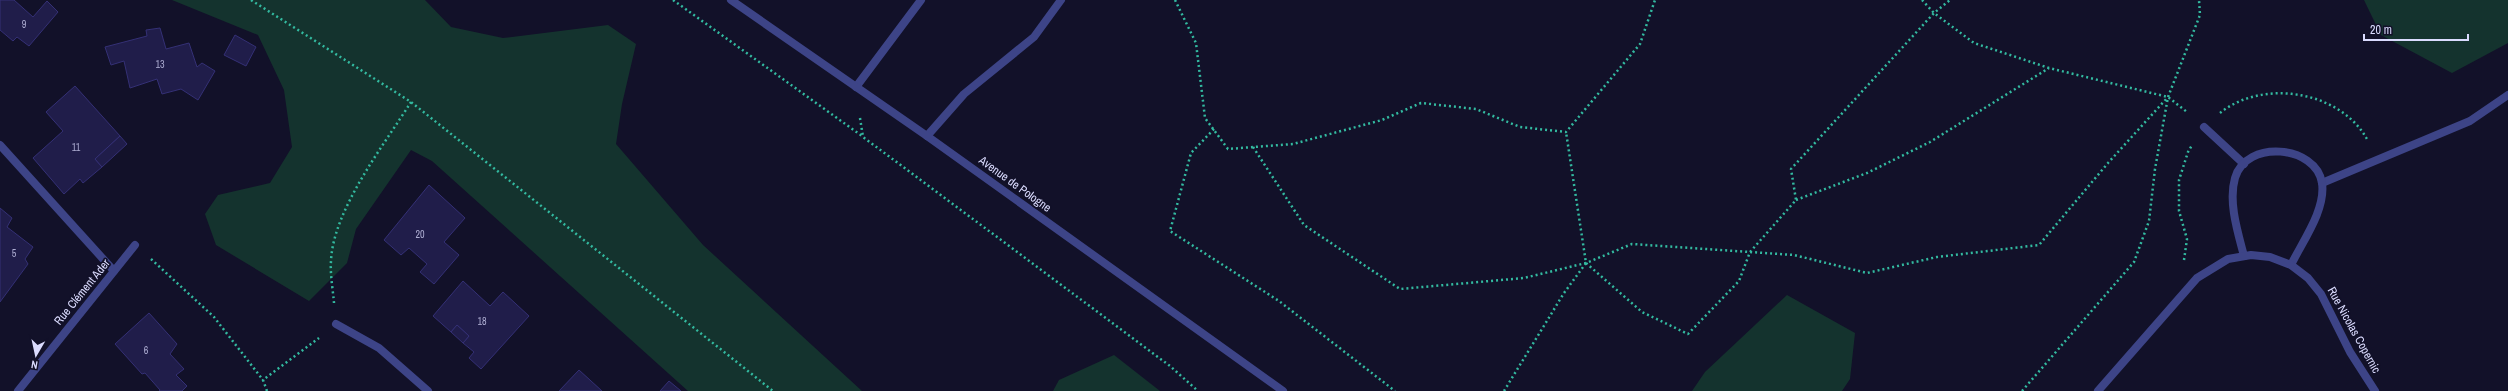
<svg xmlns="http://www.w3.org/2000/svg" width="2508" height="391" font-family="'Archivo Narrow',sans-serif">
	<rect width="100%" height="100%" fill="#121129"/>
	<g fill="#14332e">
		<path d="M172 0H425L451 27 503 38 608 25 636 44 622 104 616 144 703 245 862 391H688L432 161 411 150 356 229 347 263 309 301 216 245 205 214 218 195 270 183 292 147 284 90 258 35Z"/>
		<path d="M2364 0H2508V43L2452 73 2381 35Z"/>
		<path d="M1787 295 1855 333 1850 379 1842 391H1692L1705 372Z"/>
		<path d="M1114 355 1160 391H1053L1059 380Z"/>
	</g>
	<g fill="#201d4a" stroke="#343075">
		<path d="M0 0H14L33 17 47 1 58 12 29 46 17 37 13 41 0 30Z"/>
		<path d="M160 28 166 49 189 43 197 67 202 63 215 71 198 100 181 89 162 94 157 79 130 88 124 61 111 65 105 47 147 36 146 30Z"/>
		<path d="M235 35 256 47 246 66 224 55Z"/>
		<path d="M75 86 120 136 95 159 102 167 83 183 80 179 64 194 33 158 63 131 46 112Z"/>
		<path d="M120 136 127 144 102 167 95 159Z"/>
		<path d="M429 185 465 218 444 242 459 255 434 284 420 272 427 264 409 248 401 255 384 240Z"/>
		<path d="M0 208 12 218 7 227 33 247 25 259 28 264 0 302Z"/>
		<path d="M463 281 490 306 503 292 529 316 481 369 469 358 474 352 463 343 469 336 457 325 451 332 433 316Z"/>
		<path d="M149 313 177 344 170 354 184 369 176 375 187 386 182 391H159L160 390 145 373 142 374 115 344Z"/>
		<path d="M457 325 469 336 463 343 451 332Z"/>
		<path d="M579 370 602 391H559Z"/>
		<path d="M669 381 681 391H660Z"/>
	</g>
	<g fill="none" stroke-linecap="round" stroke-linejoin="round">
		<g stroke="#33baa0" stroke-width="2.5" stroke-dasharray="2 3" stroke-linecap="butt">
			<path d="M251 0 411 102 773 391"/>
			<path d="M673 0 862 136"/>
			<path d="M1175 0 1196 43 1205 118 1228 149 1293 144 1382 120 1421 103 1476 109 1520 127 1566 132 1640 44 1655 0"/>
			<path d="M1922 0 1934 13 1974 43 2049 68 2168 97 2187 112"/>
			<path d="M2220 113C2263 78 2342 91 2368 141"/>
			<path d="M860 118 863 137 1170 366 1198 391"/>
			<path d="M1214 129 1191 153 1170 231 1279 301 1395 391"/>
			<path d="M1253 147 1304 225 1400 289 1524 278 1586 263 1632 244 1794 255 1867 273 1937 257 2039 245 2108 163 2168 97"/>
			<path d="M1796 200 1867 173 1930 142 2049 68"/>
			<path d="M151 259 214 317 263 380"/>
			<path d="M2184 260 2187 239 2179 211V180L2188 152 2192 145"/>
			<path d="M1586 263 1642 312 1688 334 1739 281 1750 252 1796 200 1791 169 1934 13 1950 0"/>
			<path d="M334 303C333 290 330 275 331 261 333 210 384 145 411 102"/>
			<path d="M267 391 263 380 319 338"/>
			<path d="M1504 391 1564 293 1586 263 1566 132"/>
			<path d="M2022 391 2134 262 2149 221 2155 169 2168 97 2200 15 2199 0"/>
		</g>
		<g stroke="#3d4487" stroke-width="8">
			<path d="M856 87 921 0"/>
			<path d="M2204 127 2244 164"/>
			<path d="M927 136 964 94 1034 37 1061 0"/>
			<path d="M0 145 114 271"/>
			<path d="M2322 183 2470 121 2508 95"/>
			<path d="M2244 256C2238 233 2228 202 2235 178 2246 139 2316 145 2322 183 2326 210 2302 242 2291 265"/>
		</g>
		<g stroke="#3d4487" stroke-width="8">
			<path d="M731 0 927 136 1283 391"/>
			<path d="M336 324 379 348 428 391"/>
			<path d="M18 391 135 245"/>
			<path d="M2098 391 2197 278 2228 259 2251 255 2270 257 2291 265 2308 278 2321 294 2350 352 2375 391"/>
		</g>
	</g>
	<g text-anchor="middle" stroke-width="3.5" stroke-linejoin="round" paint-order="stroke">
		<g font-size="10" fill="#acacd1">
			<text x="24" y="28">9</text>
			<text x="160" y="68">13</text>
			<text x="76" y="151">11</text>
			<text x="420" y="238">20</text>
			<text x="14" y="257">5</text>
			<text x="482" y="325">18</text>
			<text x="146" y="354">6</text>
		</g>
		<g font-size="12" fill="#dadbfe" stroke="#121129">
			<text transform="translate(1015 184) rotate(36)" y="4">Avenue de Pologne</text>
			<text transform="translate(82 292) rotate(-51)" y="4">Rue Clément Ader</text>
			<text transform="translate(2354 330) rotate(61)" y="4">Rue Nicolas Copernic</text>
		</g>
	</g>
	<g transform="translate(36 355) rotate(189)" stroke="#121129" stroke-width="3" paint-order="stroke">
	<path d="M0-3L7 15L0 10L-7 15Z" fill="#dadbfe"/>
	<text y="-6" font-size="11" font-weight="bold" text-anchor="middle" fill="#dadbfe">N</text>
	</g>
	<path d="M2364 34v6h104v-6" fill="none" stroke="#dadbfe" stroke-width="2"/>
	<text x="2370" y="34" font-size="12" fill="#dadbfe" stroke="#121129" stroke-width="3" paint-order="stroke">20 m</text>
</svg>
